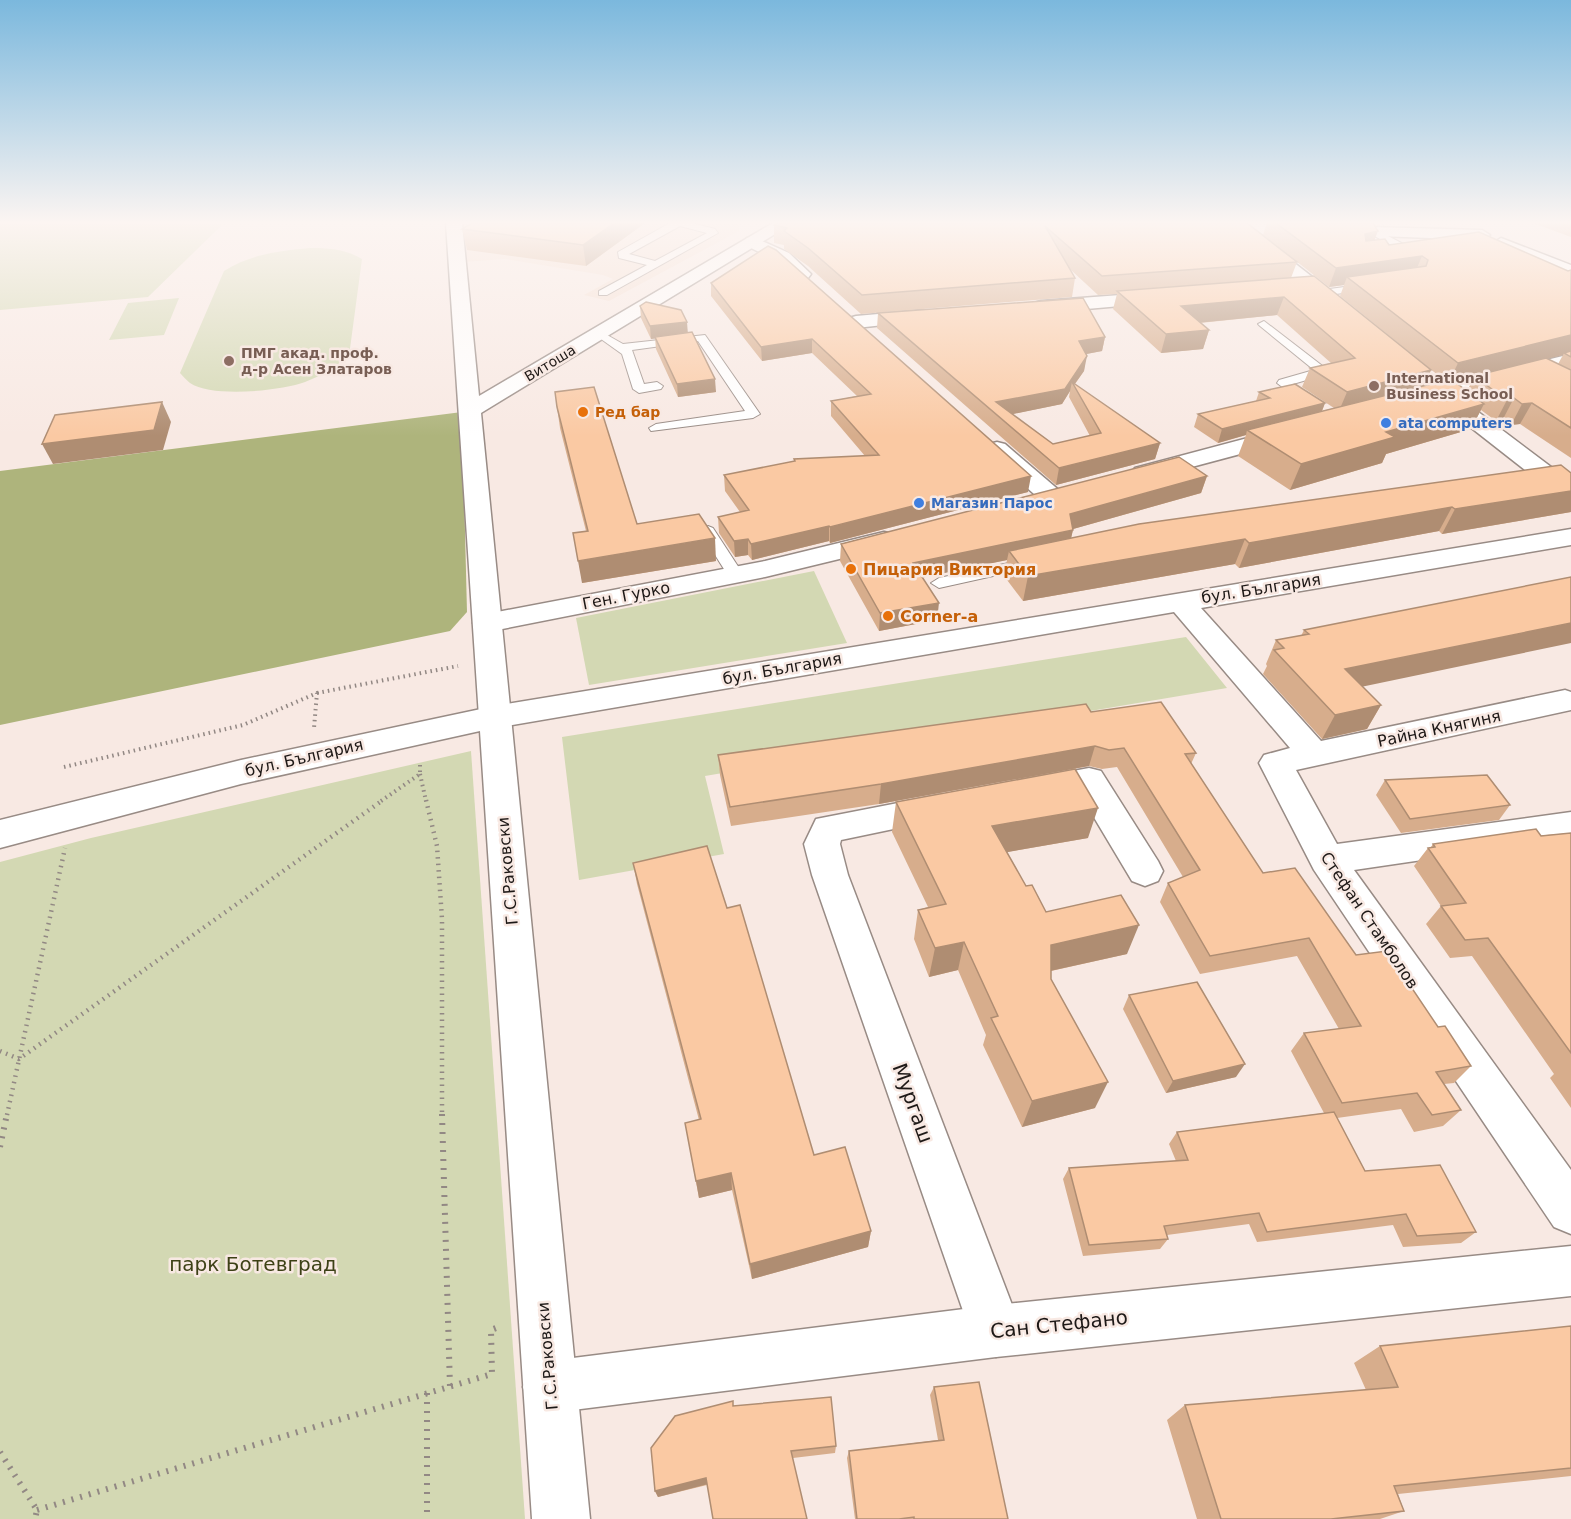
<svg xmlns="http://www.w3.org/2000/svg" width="1571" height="1519" font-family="'DejaVu Sans',sans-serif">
	<rect width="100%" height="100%" fill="#f8e9e3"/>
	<path fill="#f4ded1" d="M460 223H739V231L609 301 584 295 613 279 603 275 505 259 463 262Z"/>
	<g fill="#d3d8b3">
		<path d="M0 223H224L148 297 0 310Z"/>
		<path d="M310 248C329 248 345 249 362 259L349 356C335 367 321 376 305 382 280 391 212 398 190 383 186 380 183 376 180 373L224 271C251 254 279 251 310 248Z"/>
		<path d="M179 298 164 335 109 340 128 303Z"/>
		<path d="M814 571 847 643 589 685 576 618Z"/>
		<path d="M1186 637 1227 688 705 776 724 854 579 880 562 737Z"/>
		<path d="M471 751 525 1519H0V862L91 838Z"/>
	</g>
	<path fill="#aeb47c" d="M462 412 467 612 450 631 0 725V471Z"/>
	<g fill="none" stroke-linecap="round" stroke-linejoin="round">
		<defs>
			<g id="lane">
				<path d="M670 223H692L715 229 718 233 607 295H599V291L647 265 619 258 618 252ZM680 226 707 233 655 261 629 254Z"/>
				<path d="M1350 223H1363L1413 249 1408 252 1390 253V249L1397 248Z"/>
				<path d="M1367 284 1372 287 1371 289 1322 296 1317 293 1322 290Z"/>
				<path d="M1264 321 1329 371 1327 374 1293 384 1312 396 1313 399 1312 402H1302L1277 383 1279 380 1314 370 1260 326 1258 324Z"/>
				<path d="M600 331 623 344 705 335 760 414 753 418 651 431 649 428 656 424 745 411 698 341 632 350 644 384 657 382 663 386 661 389 639 393 633 389 622 354 594 334Z"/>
				<path d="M708 526 713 528 743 574 741 577H729L727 574 700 531Z"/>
				<path d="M1032 558 1038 560 1040 563 1038 566 939 588 931 583 939 578Z"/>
			</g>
			<g id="street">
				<path d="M1334 226 1482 230 1490 235 1482 240 1328 234 1326 231Z"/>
				<path d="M753 237 789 253 811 274 808 278H796L777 261 747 246 745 242 747 238Z"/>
				<path d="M1501 238 1571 265V276L1495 247 1493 243Z"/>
				<path d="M1259 239 1265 240 1343 301 1345 305 1343 309H1329L1253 248 1251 244 1253 240Z"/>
				<path d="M1160 292 1166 294 1169 298 1166 302 1041 313 1034 311 1032 307 1034 303 1041 301Z"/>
				<path d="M923 310 930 312 932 316 930 320 856 328 849 326 846 322 849 318 856 316Z"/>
				<path d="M1571 354V366L1457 396 1571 482V501L1562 499 1437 401 1419 405 1411 404 1408 399 1411 394 1432 388Z"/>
				<path d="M1285 428 1293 430 1296 435 1293 440 1143 480 1135 478 1131 473 1135 468Z"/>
				<path d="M997 442 1005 444 1061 492 1064 497 1061 502 1052 504 1043 502 989 454 985 449 989 444Z"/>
				<path d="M1571 529V545L1201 608 1321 741 1565 690 1571 692V710L1296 770 1337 844 1571 812V838L1354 870 1571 1170V1234L1554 1227 1314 870 1259 763 1264 755 1290 748 1174 612 495 728 484 725 479 717 484 709 495 706Z"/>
				<path d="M884 532 893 534 897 540 893 546 765 577 487 632 477 629 473 623 477 617 487 614 765 561Z"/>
				<path d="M1089 768 1101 771 1158 861 1163 871 1158 881 1145 886 1132 881 1080 794 1037 802 1025 798 1020 789 1025 780Z"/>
				<path d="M939 795 951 799 956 808 951 817 841 840 840 844 848 875 1022 1331 1014 1349 996 1357 978 1349 970 1331 812 875 804 844 816 819Z"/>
			</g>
			<g id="secondary">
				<path d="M446 223H462L479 396 773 223H793L481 413 511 717 506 725 495 728 484 725 479 717Z"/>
				<path d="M1571 1246V1296L996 1357 549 1413 530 1406 523 1387 530 1368 549 1361 996 1305Z"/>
			</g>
			<path id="primary" d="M495 706 506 709 511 717 590 1519H532L480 731 241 784 0 848V820L241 760Z"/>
		</defs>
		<use href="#lane" stroke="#988b85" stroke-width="2"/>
		<use href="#street" stroke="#988b85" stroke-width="3"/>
		<use href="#secondary" stroke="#988b85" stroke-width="3"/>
		<use href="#primary" stroke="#988b85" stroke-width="3"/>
		<g stroke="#928884" stroke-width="4" stroke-dasharray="1.5 4" stroke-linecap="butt">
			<path d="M317 693 458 666"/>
			<path d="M64 767 243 725 317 693 314 728"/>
			<path d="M420 774 426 801"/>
			<path d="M381 801 420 774V762"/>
		</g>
		<g stroke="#928884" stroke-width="4.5" stroke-dasharray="1.5 5" stroke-linecap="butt">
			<path d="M426 800 437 846 442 919V1115"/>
			<path d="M0 1051 19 1059 383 800"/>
			<path d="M7 1115 65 848"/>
		</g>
		<g stroke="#928884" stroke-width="6" stroke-dasharray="2 7" stroke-linecap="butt">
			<path d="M442 1114 450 1387"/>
			<path d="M0 1147 7 1114"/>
			<path d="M427 1393V1519"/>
			<path d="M0 1452 37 1510 35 1519"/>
			<path d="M37 1510 492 1374 491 1330 501 1326"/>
		</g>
		<use href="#lane" fill="#fff" fill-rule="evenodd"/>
		<use href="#street" fill="#fff" fill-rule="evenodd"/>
		<use href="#secondary" fill="#fff" fill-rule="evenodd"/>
		<use href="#primary" fill="#fff" fill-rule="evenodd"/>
	</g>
	<g fill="#d7ad8c" fill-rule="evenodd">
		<path d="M645 223 586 266 467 250 462 229Z"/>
		<path d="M1247 223 1297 262 1291 278 1431 370 1424 385 1444 380 1340 296 1344 285 1329 287 1263 235 1267 223H1373L1375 240 1389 245 1568 271 1571 270V458L1520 424 1511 425 1503 419 1496 421 1481 410 1471 429 1386 454 1382 463 1290 490 1238 456 1246 435 1218 443 1194 427 1198 414 1256 401 1259 392 1325 403 1322 411 1334 408 1302 387 1310 368 1331 363 1277 315 1200 323 1209 330 1203 349 1161 353 1113 309 1117 294 1098 295 1071 270 1075 278 1072 297 861 314 808 266 784 249V245L774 243V225ZM1563 355 1558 364 1547 358ZM1474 377 1467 391 1455 382H1456Z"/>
		<path d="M1533 223H1571V237Z"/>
		<path d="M768 246 1028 492 830 543 829 541 752 560 748 555 735 557 719 533 718 517 740 512 725 491 724 475 865 456 831 416V401L857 396 812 353 762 361 711 296V283Z"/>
		<path d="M640 306 688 332 716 392 678 397 656 349 655 338 651 339 641 318Z"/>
		<path d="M878 313 1105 337 1102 351 1086 354 1084 371 1075 384 1160 443 1155 459 1056 485 877 328ZM1070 391 1069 397 1090 436 1053 444 1012 414 1062 404Z"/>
		<path d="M557 407 637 524 716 561 582 583 586 531 560 428Z"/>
		<path d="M1571 473V512L1442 534 1439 531 1239 568 1235 564 1023 601 1004 576 1007 560 922 577 937 620 879 631 840 561 841 544 1207 476 1201 493 1073 529 1071 538Z"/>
		<path d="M1304 630 1381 705 1367 729 1322 739 1263 674 1267 666 1266 664 1276 640 1301 636Z"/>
		<path d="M1091 712 1196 753 1191 764 1263 873 1438 1027 1471 1066 1454 1083 1444 1084 1461 1110 1443 1126 1414 1132 1401 1109 1337 1118 1365 1171 1476 1232 1461 1243 1403 1247 1393 1225 1257 1242 1249 1224 1167 1235 1168 1239 1160 1249 1083 1256 1063 1179 1069 1168 1176 1161 1169 1144 1177 1132 1324 1113 1291 1051 1304 1033 1339 1029 1297 956 1200 974 1160 902 1168 883 1183 877 1117 767 1102 769 1089 766 879 804 731 826 720 775 718 755Z"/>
		<path d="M1385 780 1510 805 1499 820 1401 833 1376 795Z"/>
		<path d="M896 802 1088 838 1007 852 1026 886 1046 912 1127 954 1051 971V979L1095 1108 1022 1127 983 1045 986 1035 958 970 929 977 914 939 918 910 928 907 892 832Z"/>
		<path d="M1571 833V1108L1550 1078 1554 1074 1472 956 1450 958 1426 924 1441 906 1414 866 1428 848 1431 847 1433 844Z"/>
		<path d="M633 863 727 908 814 1155 871 1231 868 1247 752 1279 732 1190 699 1198 685 1123 699 1120 637 884Z"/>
		<path d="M1129 995 1236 1077 1166 1093 1123 1009Z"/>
		<path d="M1571 1326V1476L1398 1494 1404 1511 1380 1519H1197L1167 1420 1185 1405 1366 1390 1354 1363 1380 1346Z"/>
		<path d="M934 1387 1008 1519H855L847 1458 849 1451 938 1440 930 1395Z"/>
		<path d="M733 1406 836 1446 835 1453 793 1458 707 1485 658 1497 655 1491Z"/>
	</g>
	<g fill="#af8d72">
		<path d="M614 223H645L586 266 583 245Z"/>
		<path d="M1378 231 1371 249 1358 252 1365 234Z"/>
		<path d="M1422 256 1414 275 1347 277 1344 285 1329 287 1336 268Z"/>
		<path d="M1284 297 1277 315 1176 325 1181 306Z"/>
		<path d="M687 322 688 335 651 339 650 326Z"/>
		<path d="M1209 330 1203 349 1161 353 1166 334Z"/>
		<path d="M1571 335V353H1564L1563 355 1448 384 1458 363Z"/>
		<path d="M1105 337 1102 351 1076 356 1079 341Z"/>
		<path d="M812 339V353L762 361 761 347Z"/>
		<path d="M1087 356 1084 371 1074 385 1072 382 1070 391 1062 404 999 417 996 402Z"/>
		<path d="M1431 370 1422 390 1339 411 1347 392Z"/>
		<path d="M715 379 716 392 678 397 677 384Z"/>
		<path d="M1514 398 1503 419 1496 421 1507 400Z"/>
		<path d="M162 402 171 422 163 450 53 464 42 444Z"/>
		<path d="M1325 403 1320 416 1247 430 1246 435 1218 443 1222 429Z"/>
		<path d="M1532 403 1520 424 1511 425 1522 404Z"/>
		<path d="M1484 404 1471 429 1386 454 1382 463 1290 490 1301 464 1386 432Z"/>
		<path d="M1160 443 1155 459 1056 485 1059 468Z"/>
		<path d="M1031 476 1028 492 830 543V527Z"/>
		<path d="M1207 476 1201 493 1066 531 1070 514Z"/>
		<path d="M1571 491V512L1442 534 1455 509Z"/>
		<path d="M1452 507 1439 531 1239 568 1249 543Z"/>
		<path d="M829 526V541L752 560 751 544Z"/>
		<path d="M1073 530 1069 547 1009 551 1007 560 911 580 913 563Z"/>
		<path d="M715 538 716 561 582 583 578 561Z"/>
		<path d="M748 539V555L735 557 734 541Z"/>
		<path d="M1245 539 1235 564 1023 601 1028 576Z"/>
		<path d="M939 603 937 620 879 631 880 613Z"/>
		<path d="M1571 623V643L1332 693 1345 669Z"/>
		<path d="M1381 705 1367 729 1322 739 1335 715Z"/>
		<path d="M1095 746 1089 766 879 804 881 784Z"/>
		<path d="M1098 808 1088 838 985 856 992 826Z"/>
		<path d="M1139 925 1127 954 1041 973 1051 945Z"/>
		<path d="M964 942 958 970 929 977 935 948Z"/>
		<path d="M1245 1064 1236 1077 1166 1093 1173 1081Z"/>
		<path d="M1108 1082 1095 1108 1022 1127 1032 1101Z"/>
		<path d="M731 1173 732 1190 699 1198 696 1181Z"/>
		<path d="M871 1231 868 1247 752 1279 750 1264Z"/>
		<path d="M706 1478 708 1484 658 1497 655 1491Z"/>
	</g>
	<g fill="#fac9a3" stroke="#af8d72" stroke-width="1.5">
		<path d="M472 223H614L583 245 462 229Z"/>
		<path d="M778 223H1247L1297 262 1102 276 1045 226 1075 278 862 295 808 248 784 231 787 228 774 225Z"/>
		<path d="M1276 223H1373L1378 231 1365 234 1366 241 1385 239 1389 245 1479 232 1568 271 1571 270V335L1458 363 1347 277 1426 266 1428 260 1422 256 1336 268Z"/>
		<path d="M768 246 776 250 1031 476 830 527 829 526 751 544 748 539 734 541 718 517 749 510 724 475 795 461 794 459 879 455 831 401 871 394 812 339 761 347 711 283Z"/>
		<path d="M1314 276 1431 370 1347 392 1310 368 1355 358 1284 297 1181 306 1209 330 1166 334 1117 291Z"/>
		<path d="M1083 298 1105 337 1079 341 1087 356 1065 389 996 402 1053 444 1101 433 1072 382 1160 443 1059 468 878 313Z"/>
		<path d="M646 302 681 310 687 322 650 326 640 306Z"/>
		<path d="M692 332 715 379 677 384 655 337Z"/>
		<path d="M1571 351V357L1564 353Z"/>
		<path d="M1546 358 1571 370V428L1532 403 1522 404 1514 398 1507 400 1474 376Z"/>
		<path d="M1451 379 1484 404 1386 432 1395 437 1301 464 1247 430Z"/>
		<path d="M1295 384 1325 403 1222 429 1198 414 1270 398 1259 392Z"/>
		<path d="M594 387 637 524 699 514 715 538 578 561 573 533 588 531 557 407 555 392Z"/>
		<path d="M162 402 154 430 42 444 55 415Z"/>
		<path d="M1179 457 1207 476 1070 514 1073 530 913 563 939 603 880 613 841 544Z"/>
		<path d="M1561 465 1571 473V491L1455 509 1452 507 1249 543 1245 539 1028 576 1009 551 1139 524Z"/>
		<path d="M1571 577V623L1345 669 1381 705 1335 715 1274 650 1284 648 1276 640 1309 634 1304 630Z"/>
		<path d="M1161 702 1196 753 1185 754 1263 873 1295 868 1356 955 1387 951 1438 1027 1445 1026 1471 1066 1436 1072 1461 1110 1432 1115 1417 1093 1342 1103 1304 1033 1361 1026 1309 938 1210 956 1168 883 1200 870 1124 748 1109 750 1095 746 881 784 730 807 718 755 1086 704 1091 712Z"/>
		<path d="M1075 769 1098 808 992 826 1026 886 1032 885 1046 912 1121 895 1139 925 1051 945V979L1108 1082 1032 1101 991 1018 998 1016 964 942 935 948 918 910 946 904 896 802Z"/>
		<path d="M1487 775 1510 805 1410 819 1385 780Z"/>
		<path d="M1536 829 1541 836 1571 833V1053L1488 938 1465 940 1441 906 1466 903 1428 848 1435 847 1433 844Z"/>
		<path d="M707 846 727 908 740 905 814 1155 845 1147 871 1231 750 1264 731 1173 696 1181 685 1123 701 1119 633 863Z"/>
		<path d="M1197 982 1245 1064 1173 1081 1129 995Z"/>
		<path d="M1334 1112 1365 1171 1440 1165 1476 1232 1417 1236 1406 1214 1267 1232 1259 1213 1164 1226 1168 1239 1089 1245 1069 1168 1188 1160 1177 1132Z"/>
		<path d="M1571 1326V1468L1394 1486 1404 1511 1331 1519H1221L1185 1405 1398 1387 1380 1346Z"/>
		<path d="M979 1382 1008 1519H914V1517L899 1519H857L849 1451 944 1440 934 1387Z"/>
		<path d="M831 1397 836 1446 791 1451 807 1519H713L706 1478 655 1491 651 1448 675 1416 733 1401V1406Z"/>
	</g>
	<linearGradient id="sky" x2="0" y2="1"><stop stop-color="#7bb8dd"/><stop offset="0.51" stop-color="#fcf5f2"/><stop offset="1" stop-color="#fcf5f2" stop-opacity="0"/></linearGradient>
	<rect width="1571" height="436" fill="url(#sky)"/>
	<g fill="#8d6e63" stroke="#f8e9e3" stroke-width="2">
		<circle cx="229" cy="361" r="6"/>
		<circle cx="1374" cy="386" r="6"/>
	</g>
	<g fill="#e8710a" stroke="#f8e9e3" stroke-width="2">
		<circle cx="583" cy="412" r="6"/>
		<circle cx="851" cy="569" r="6"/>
		<circle cx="888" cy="616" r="6"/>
	</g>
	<g fill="#3f7fe0" stroke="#f8e9e3" stroke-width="2">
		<circle cx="1386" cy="423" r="6"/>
		<circle cx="919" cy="503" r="6"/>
	</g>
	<g text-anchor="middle" stroke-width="5" stroke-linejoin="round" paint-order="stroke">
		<g font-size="14" font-weight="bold" fill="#785e54" stroke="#f8e9e3" text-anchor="start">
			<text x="241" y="358">ПМГ акад. проф.<tspan x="241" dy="16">д-р Асен Златаров</tspan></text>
			<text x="1386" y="383">International<tspan x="1386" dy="16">Business School</tspan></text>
		</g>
		<g font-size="14" fill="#1e1917" stroke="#f8e9e3">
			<text transform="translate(550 363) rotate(-31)" y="5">Витоша</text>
		</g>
		<g font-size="14" font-weight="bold" fill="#c56008" stroke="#f8e9e3" text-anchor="start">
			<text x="595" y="417">Ред бар</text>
		</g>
		<g font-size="14" font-weight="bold" fill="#366cbe" stroke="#f8e9e3" text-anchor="start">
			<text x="1398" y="428">ata computers</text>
			<text x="931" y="508">Магазин Парос</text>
		</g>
		<g font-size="16" font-weight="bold" fill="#c56008" stroke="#f8e9e3" text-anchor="start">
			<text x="863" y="575">Пицария Виктория</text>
			<text x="900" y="622">Corner-a</text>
		</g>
		<g font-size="16" fill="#1e1917" stroke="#f8e9e3">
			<text transform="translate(1261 588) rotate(-9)" y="6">бул. България</text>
			<text transform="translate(626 595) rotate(-11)" y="6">Ген. Гурко</text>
			<text transform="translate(782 668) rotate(-10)" y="6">бул. България</text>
			<text transform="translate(1439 728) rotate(-12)" y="6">Райна Княгиня</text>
			<text transform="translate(304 757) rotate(-13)" y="6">бул. България</text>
			<text transform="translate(507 871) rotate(-95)" y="6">Г.С.Раковски</text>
			<text transform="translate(1370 920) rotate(56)" y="6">Стефан Стамболов</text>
			<text transform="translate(547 1356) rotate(-95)" y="6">Г.С.Раковски</text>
		</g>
		<g font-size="20" fill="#1e1917" stroke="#f8e9e3">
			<text transform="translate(913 1103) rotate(70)" y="7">Мургаш</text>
			<text transform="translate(1059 1324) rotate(-6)" y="7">Сан Стефано</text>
		</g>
		<g font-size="20" fill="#3d4116" stroke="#f8e9e3">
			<text x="253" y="1271">парк Ботевград</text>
		</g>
	</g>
</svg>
